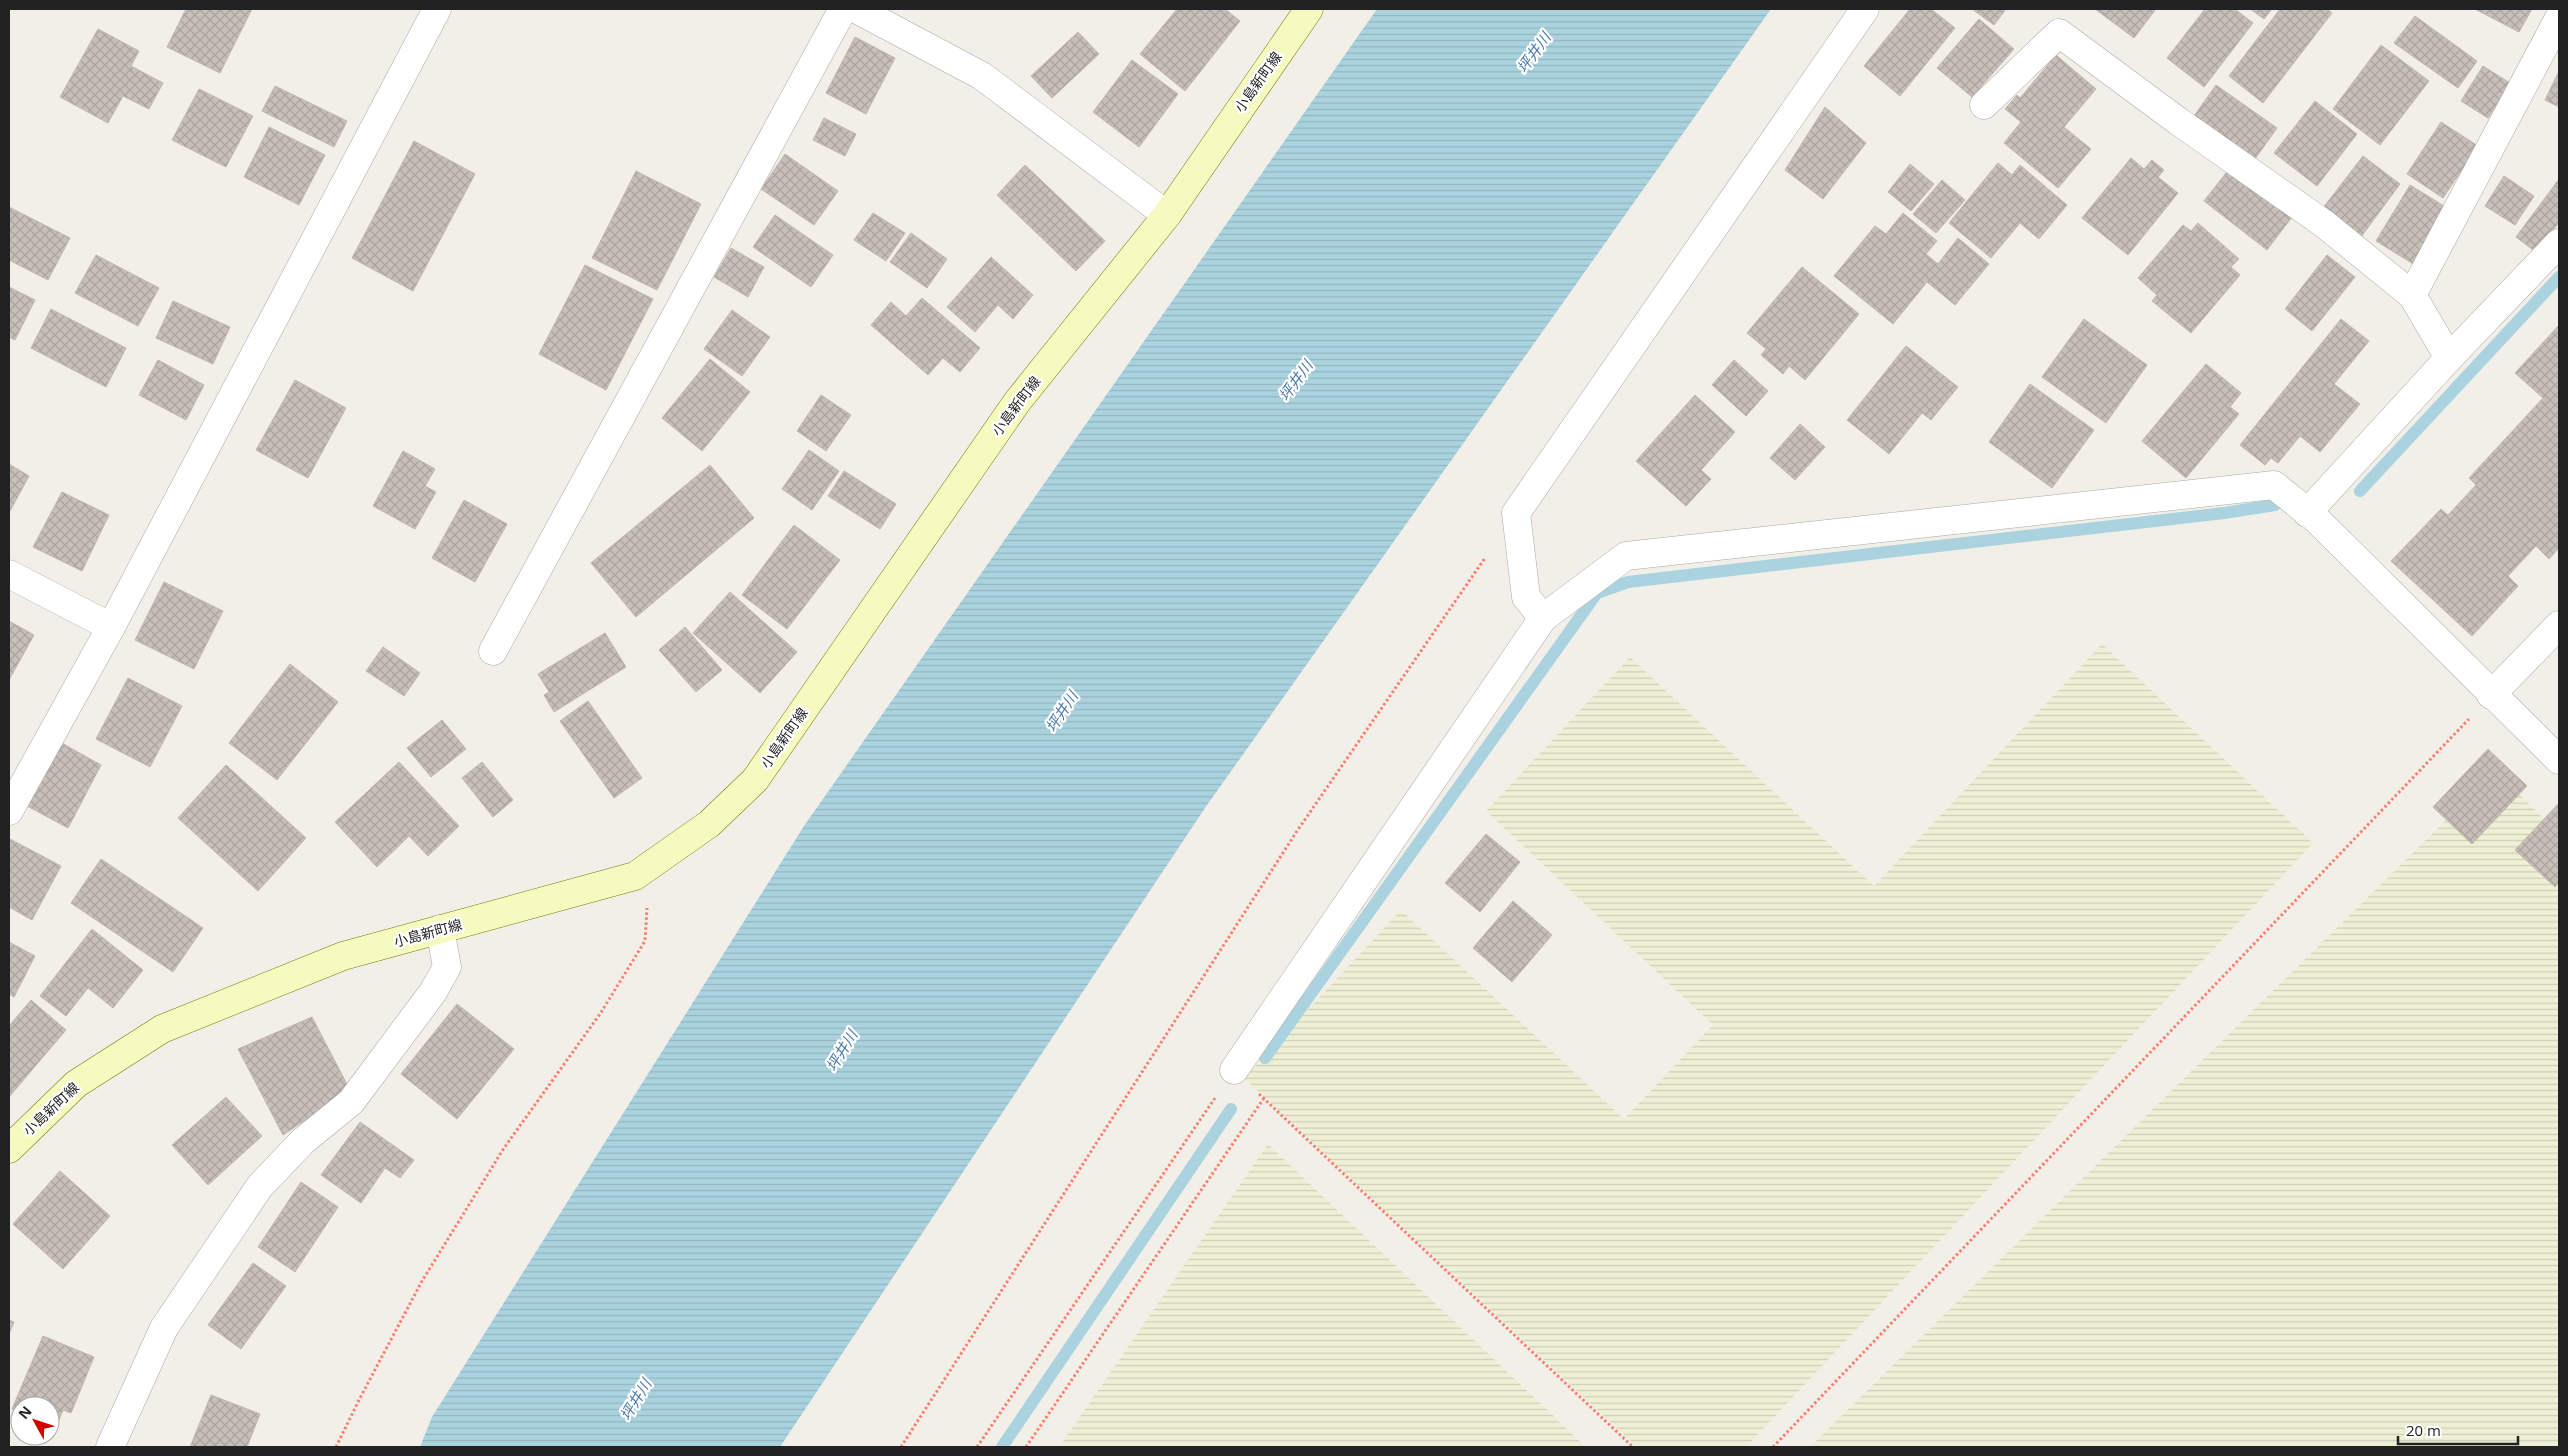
<svg xmlns="http://www.w3.org/2000/svg" width="2568" height="1456" font-family="'Open Sans','Noto Sans JP',sans-serif">
	<defs>
		<pattern id="farmland-rules" width="6" height="5" patternUnits="userSpaceOnUse" patternTransform="scale(1.25)"><rect width="6" height="5" fill="#eef0d5"/><path d="M0 2.5h6" fill="none" stroke="#ccceb7"/></pattern>
		<pattern id="water-rules" width="6" height="5" patternUnits="userSpaceOnUse" patternTransform="scale(1.25)"><rect width="6" height="5" fill="#aad3df"/><path d="M0 2.5h6" fill="none" stroke="#92b5bf"/></pattern>
		<pattern id="building-cross-hatch" width="8" height="8" patternUnits="userSpaceOnUse" patternTransform="scale(1.25)"><rect width="8" height="8" fill="#c7bfb8"/><path d="M0 0l8 8M0 8l8-8" fill="none" stroke="#aba49e"/></pattern>
	</defs>
	<rect width="100%" height="100%" fill="#f2efe9"/>
	<g fill="url(#farmland-rules)">
		<path d="M2102 644 2313 843 1746 1447H1637L1244 1078 1401 910 1624 1119 1713 1025 1486 811 1630 657 1874 886Z"/>
		<path d="M2496 771 2559 834V1447H1810Z"/>
		<path d="M1268 1144 1586 1447H1059Z"/>
	</g>
	<path fill="url(#water-rules)" d="M1377 9H1771L1205 808 780 1447H420L432 1417 804 826Z"/>
	<g fill="none" stroke-linecap="round" stroke-linejoin="round">
		<g stroke="#aad3df" stroke-width="12">
			<path d="M2360 491 2559 277"/>
			<path d="M1265 1058 1597 593 1628 582 2224 513 2275 505"/>
			<path d="M1002 1447 1231 1109"/>
		</g>
	</g>
	<g fill="url(#building-cross-hatch)" stroke="#c4b6ab">
		<path d="M186 9H252L220 73 167 47Z"/>
		<path d="M1177 9H1225L1240 21 1185 91 1140 54Z"/>
		<path d="M1910 9H1931L1955 28 1900 96 1864 66Z"/>
		<path d="M1972 9H2006L1994 25Z"/>
		<path d="M2095 9H2156L2134 38Z"/>
		<path d="M2205 9H2235L2253 23 2204 87 2167 58Z"/>
		<path d="M2250 9H2272L2264 19Z"/>
		<path d="M2280 9H2327L2332 13 2263 103 2229 76Z"/>
		<path d="M2475 9H2532L2519 32Z"/>
		<path d="M2415 16 2477 61 2458 88 2394 43Z"/>
		<path d="M1979 19 2014 49 1972 97 1937 68Z"/>
		<path d="M98 29 139 51 131 66 163 83 149 109 123 96 108 123 60 97Z"/>
		<path d="M1078 32 1099 54 1052 98 1031 76Z"/>
		<path d="M855 37 895 58 866 114 826 93Z"/>
		<path d="M2381 45 2429 81 2380 145 2333 109Z"/>
		<path d="M2056 55 2096 89 2064 127 2091 149 2058 188 2004 143 2021 122 2005 109 2017 95 2020 98Z"/>
		<path d="M1132 60 1178 94 1139 147 1093 112Z"/>
		<path d="M2483 66 2510 83 2488 118 2461 101Z"/>
		<path d="M2559 71V107L2545 100Z"/>
		<path d="M2216 85 2277 128 2255 159 2194 116Z"/>
		<path d="M275 86 347 121 334 147 262 111Z"/>
		<path d="M199 89 253 116 226 167 172 140Z"/>
		<path d="M2315 101 2357 134 2317 186 2274 153Z"/>
		<path d="M1825 107 1866 143 1823 199 1785 170Z"/>
		<path d="M824 118 856 134 845 156 813 140Z"/>
		<path d="M2441 122 2478 146 2443 198 2407 174Z"/>
		<path d="M269 127 325 155 299 205 244 177Z"/>
		<path d="M414 141 475 174 413 291 352 258Z"/>
		<path d="M785 154 838 191 814 225 761 189Z"/>
		<path d="M2363 156 2400 184 2361 237 2323 208Z"/>
		<path d="M2131 158 2144 169 2152 160 2164 170 2158 177 2178 193 2128 255 2082 218Z"/>
		<path d="M1998 163 2012 175 2020 165 2067 205 2039 239 2020 223 1991 258 1949 223Z"/>
		<path d="M1910 164 1934 184 1911 211 1888 192Z"/>
		<path d="M1025 165 1105 241 1076 271 997 195Z"/>
		<path d="M2230 168 2292 217 2267 250 2204 201Z"/>
		<path d="M636 171 701 204 657 290 592 258Z"/>
		<path d="M2504 176 2534 196 2515 225 2485 206Z"/>
		<path d="M2559 179V222L2537 253 2516 237Z"/>
		<path d="M1942 180 1965 200 1936 233 1913 214Z"/>
		<path d="M2410 185 2449 209 2415 265 2376 241Z"/>
		<path d="M9 207 70 238 48 280 9 260Z"/>
		<path d="M873 213 905 233 886 261 854 240Z"/>
		<path d="M1903 213 1937 241 1926 254 1938 264 1958 238 1989 264 1955 305 1927 282 1893 324 1834 276 1875 226 1886 234Z"/>
		<path d="M775 215 833 255 811 287 753 247Z"/>
		<path d="M2198 223 2239 259 2231 267 2240 275 2191 333 2152 301 2157 295 2138 278 2183 225 2191 231Z"/>
		<path d="M911 233 947 259 927 288 890 262Z"/>
		<path d="M731 248 764 267 748 297 714 277Z"/>
		<path d="M96 255 159 288 138 326 75 293Z"/>
		<path d="M2327 255 2355 277 2312 331 2285 309Z"/>
		<path d="M991 257 1033 295 1013 319 998 305 975 332 947 307Z"/>
		<path d="M585 265 653 299 606 390 539 354Z"/>
		<path d="M1802 267 1859 314 1805 380 1789 366 1783 374 1761 355 1766 349 1747 333Z"/>
		<path d="M9 287 35 300 15 340 9 337Z"/>
		<path d="M922 298 980 348 960 372 943 358 928 375 871 325 891 302 906 316Z"/>
		<path d="M173 301 230 327 213 364 156 338Z"/>
		<path d="M51 309 126 348 106 387 31 348Z"/>
		<path d="M732 310 770 337 742 376 704 349Z"/>
		<path d="M2084 319 2147 365 2106 423 2042 377Z"/>
		<path d="M2341 319 2369 341 2334 384 2360 404 2320 452 2300 436 2278 463 2271 458 2265 465 2240 445Z"/>
		<path d="M2559 325V548L2549 559 2536 546 2508 576 2518 586 2472 636 2391 561 2441 509 2448 515 2476 485 2469 478 2543 398 2515 373Z"/>
		<path d="M1906 346 1958 387 1931 420 1922 413 1889 454 1847 420Z"/>
		<path d="M710 359 750 392 702 451 662 418Z"/>
		<path d="M158 360 204 385 186 420 139 395Z"/>
		<path d="M1734 360 1768 391 1746 416 1712 385Z"/>
		<path d="M2206 364 2241 393 2230 407 2239 414 2186 478 2142 441Z"/>
		<path d="M295 380 346 408 308 478 256 450Z"/>
		<path d="M2030 384 2094 430 2052 488 1989 442Z"/>
		<path d="M821 395 851 415 826 451 797 431Z"/>
		<path d="M1695 395 1735 432 1701 470 1711 479 1686 506 1636 461Z"/>
		<path d="M1800 424 1825 447 1795 480 1770 458Z"/>
		<path d="M809 450 839 471 812 510 782 489Z"/>
		<path d="M403 451 435 469 425 486 436 492 415 529 373 506Z"/>
		<path d="M9 464 29 476 9 513Z"/>
		<path d="M710 465 754 518 636 617 591 563Z"/>
		<path d="M844 471 896 504 880 529 828 496Z"/>
		<path d="M62 492 109 515 82 571 33 547Z"/>
		<path d="M464 500 507 524 475 582 432 558Z"/>
		<path d="M794 525 840 560 787 629 742 595Z"/>
		<path d="M164 582 223 611 194 669 135 640Z"/>
		<path d="M730 592 797 652 760 693 693 633Z"/>
		<path d="M9 621 34 635 9 680Z"/>
		<path d="M685 627 722 670 696 692 659 650Z"/>
		<path d="M605 633 626 667 554 712 544 695 549 692 538 674Z"/>
		<path d="M383 647 420 673 404 696 366 671Z"/>
		<path d="M290 664 338 702 277 780 229 743Z"/>
		<path d="M128 678 182 706 150 767 96 739Z"/>
		<path d="M588 701 642 778 614 798 560 721Z"/>
		<path d="M442 720 466 749 431 777 407 748Z"/>
		<path d="M60 742 101 765 68 828 27 806Z"/>
		<path d="M2488 749 2527 786 2472 844 2433 807Z"/>
		<path d="M399 762 459 826 428 856 409 836 377 867 335 822Z"/>
		<path d="M482 762 513 800 493 817 462 778Z"/>
		<path d="M226 765 306 838 258 891 178 818Z"/>
		<path d="M2559 803V882L2555 887 2515 850Z"/>
		<path d="M1486 834 1520 862 1480 912 1445 883Z"/>
		<path d="M10 839 61 866 32 920 9 907Z"/>
		<path d="M101 859 203 928 173 972 71 903Z"/>
		<path d="M1513 901 1552 935 1512 982 1473 948Z"/>
		<path d="M92 929 143 970 113 1008 88 988 66 1016 40 996Z"/>
		<path d="M9 942 35 956 14 997 9 994Z"/>
		<path d="M31 1000 66 1030 9 1097V1026Z"/>
		<path d="M457 1004 514 1049 457 1119 401 1074Z"/>
		<path d="M312 1017 350 1090 283 1135 238 1049Z"/>
		<path d="M226 1097 262 1136 208 1185 172 1145Z"/>
		<path d="M360 1122 414 1160 400 1178 385 1168 361 1203 321 1175Z"/>
		<path d="M60 1171 110 1216 63 1269 13 1224Z"/>
		<path d="M301 1182 338 1207 295 1272 258 1247Z"/>
		<path d="M253 1263 286 1286 241 1349 208 1325Z"/>
		<path d="M9 1320 14 1322 9 1334Z"/>
		<path d="M43 1336 94 1357 71 1413 63 1410 56 1427 50 1425V1406H20V1412L12 1409Z"/>
		<path d="M211 1395 260 1414 247 1447H190Z"/>
	</g>
	<g fill="none" stroke-linecap="round" stroke-linejoin="round">
		<defs>
			<g id="minor">
				<path d="M856 9 982 76 1167 215"/>
				<path d="M1984 105 2059 33 2178 121 2323 223 2412 295 2449 358"/>
				<path d="M2412 295 2559 18"/>
				<path d="M2307 513 2449 358 2559 243"/>
				<path d="M9 574 111 627"/>
				<path d="M1543 618 1526 597 1516 513 1865 9"/>
				<path d="M493 651 843 9"/>
				<path d="M2491 695 2559 625"/>
				<path d="M9 811 111 627 437 9"/>
				<path d="M1234 1070 1543 618 1626 556 2274 485 2315 518 2559 760"/>
				<path d="M110 1447 164 1328 260 1186 303 1141 351 1102 433 992 447 967 440 929"/>
			</g>
			<path id="secondary" d="M9 1149 76 1084 162 1029 343 956 635 876 709 824 755 780 1017 402 1167 215 1309 9"/>
		</defs>
		<use href="#minor" stroke="#a9a9a9" stroke-width="29"/>
		<use href="#secondary" stroke="#707d05" stroke-width="29"/>
		<g stroke="#fa8072" stroke-width="3" stroke-dasharray="2.5 2.5" stroke-linecap="butt">
			<path d="M1259 1094 1633 1447"/>
			<path d="M336 1447 359 1400 422 1281 504 1148 600 1014 645 941 647 908"/>
			<path d="M901 1447 1297 831 1485 558"/>
			<path d="M977 1447 1215 1098"/>
			<path d="M1026 1447 1264 1098"/>
			<path d="M1773 1447 2469 719"/>
		</g>
		<use href="#minor" stroke="#fff" stroke-width="28"/>
		<use href="#secondary" stroke="#f7fabf" stroke-width="28"/>
	</g>
	<g text-anchor="middle" stroke-width="4.5" stroke-linejoin="round" paint-order="stroke">
		<g font-size="14" fill="#222" stroke="#fff">
			<text transform="translate(1258 82) rotate(-55)" y="5">小島新町線</text>
			<text transform="translate(1016 406) rotate(-53)" y="5">小島新町線</text>
			<text transform="translate(784 738) rotate(-55)" y="5">小島新町線</text>
			<text transform="translate(428 933) rotate(-15)" y="5">小島新町線</text>
			<text transform="translate(51 1109) rotate(-43)" y="5">小島新町線</text>
		</g>
		<g font-size="15" font-style="italic" fill="#4a7aab" stroke="#fff">
			<text transform="translate(1534 53) rotate(-54)" y="5">坪井川</text>
			<text transform="translate(1296 381) rotate(-54)" y="5">坪井川</text>
			<text transform="translate(1062 712) rotate(-57)" y="5">坪井川</text>
			<text transform="translate(842 1051) rotate(-59)" y="5">坪井川</text>
			<text transform="translate(636 1400) rotate(-59)" y="5">坪井川</text>
		</g>
	</g>
	<rect width="2568" height="1456" fill="none" stroke="#222222" stroke-width="20"/>
	<g transform="translate(35 1421) rotate(310)"><circle r="24" fill="#ffffff" stroke="#a7a7a7"/>
	<path d="M0-4L9 19L0 12L-9 19Z" fill="#d40000"/>
	<text y="-8" font-size="14" font-weight="bold" text-anchor="middle" fill="#222222">N</text>
	</g>
	<path d="M2398 1436v8h120v-8" fill="none" stroke="#222222" stroke-width="2.5"/>
	<text x="2406" y="1436" font-size="15" fill="#222222" stroke="#ffffff" stroke-width="4" paint-order="stroke">20 m</text>
</svg>
